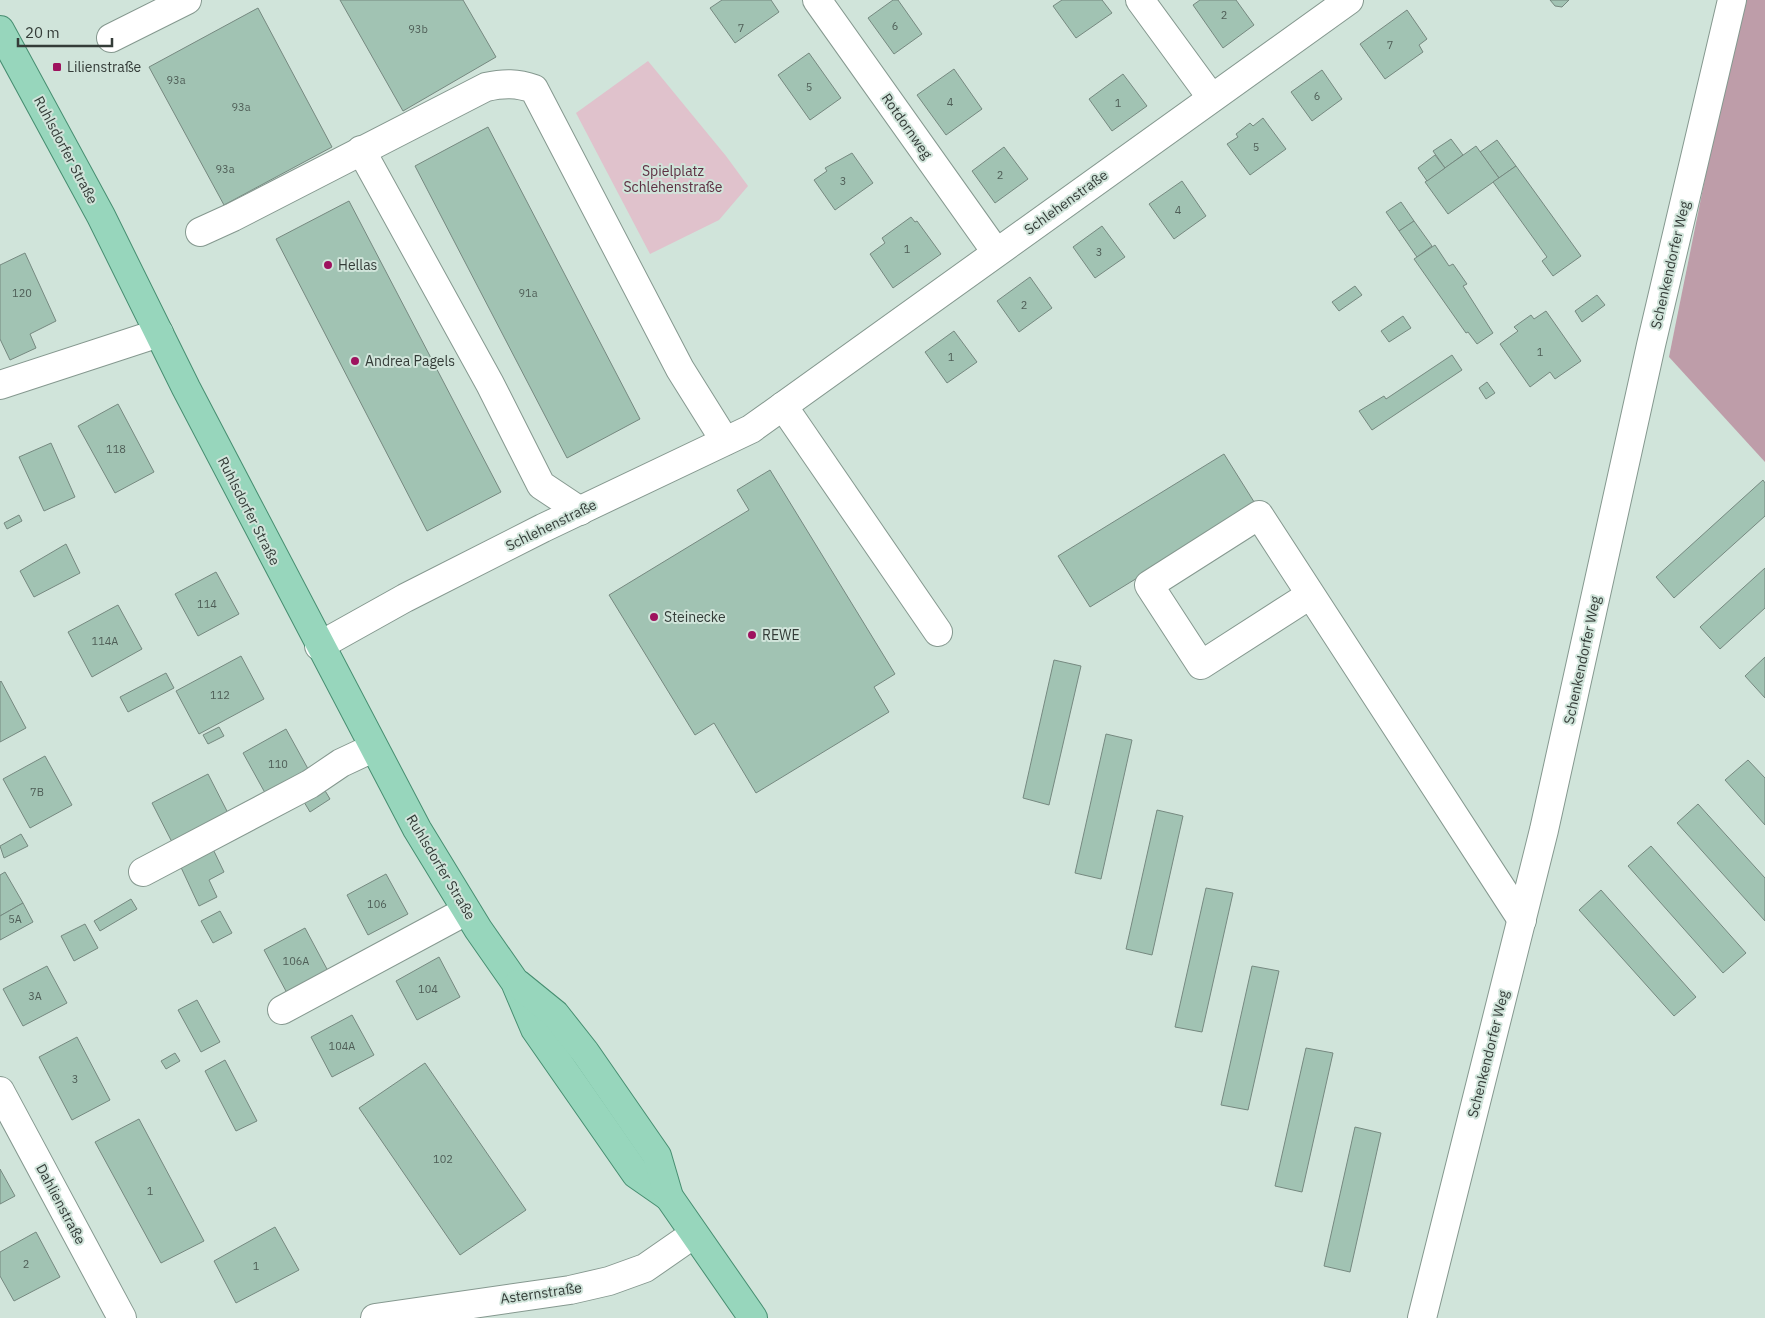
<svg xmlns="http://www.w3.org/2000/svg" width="1765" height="1318" font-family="'IBM Plex Sans',sans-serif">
	<rect width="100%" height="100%" fill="#d0e4da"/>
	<path fill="#e0c2cc" d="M648 61 726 156 748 186 719 220 650 254 576 113Z"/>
	<path fill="#be9da9" d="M1741 0H1765V462L1669 357Z"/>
	<g fill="#a1c3b3" stroke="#768980">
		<path d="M340 0H463L496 57 403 111Z"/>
		<path d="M722 0H771L779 12 735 43 710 8Z"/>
		<path d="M893 0H898L922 34 894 54 868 18Z"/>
		<path d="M1062 0H1102L1112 13 1076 38 1053 6Z"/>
		<path d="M1200 0H1236L1254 25 1223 48 1193 5Z"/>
		<path d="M1550 0H1569L1562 7 1555 6Z"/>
		<path d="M258 8 332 147 224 205 149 67Z"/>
		<path d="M1407 10 1427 39 1419 45 1423 52 1385 79 1360 44Z"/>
		<path d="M809 53 841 98 810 120 778 75Z"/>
		<path d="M954 69 982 109 946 135 917 95Z"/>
		<path d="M1322 70 1342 99 1312 121 1291 92Z"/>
		<path d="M1123 74 1147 106 1112 131 1089 99Z"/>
		<path d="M1263 118 1286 149 1250 175 1227 144 1238 137 1236 134 1250 123 1253 126Z"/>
		<path d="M488 127 640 419 567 458 415 166Z"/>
		<path d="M1451 139 1463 155 1445 168 1433 151Z"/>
		<path d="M1497 140 1516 166 1499 178 1480 152Z"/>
		<path d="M1476 146 1499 178 1448 214 1425 182Z"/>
		<path d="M1004 147 1028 179 995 203 972 171Z"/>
		<path d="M852 153 873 183 835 210 814 180 827 171 825 168Z"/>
		<path d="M1435 155 1445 168 1427 181 1418 168Z"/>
		<path d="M1516 166 1581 256 1553 276 1542 261 1547 257 1493 182Z"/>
		<path d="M1182 181 1206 216 1174 239 1149 204Z"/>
		<path d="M349 201 501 492 427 531 276 239Z"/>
		<path d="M1401 202 1414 221 1399 231 1386 212Z"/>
		<path d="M911 217 915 222 917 221 941 254 893 288 870 254 885 243 882 238Z"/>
		<path d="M1414 221 1432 246 1417 257 1399 231Z"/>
		<path d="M1102 226 1125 257 1095 278 1073 247Z"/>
		<path d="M1435 245 1449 266 1453 264 1467 284 1463 286 1493 333 1477 344 1468 332 1466 333 1414 259Z"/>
		<path d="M25 253 56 321 30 334 36 348 10 360 0 339V265Z"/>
		<path d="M1030 277 1052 308 1019 332 997 301Z"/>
		<path d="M1355 286 1362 295 1339 311 1332 302Z"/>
		<path d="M1597 295 1605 305 1582 322 1575 311Z"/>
		<path d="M1546 311 1581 361 1555 379 1550 372 1530 387 1500 344 1518 331 1514 327 1531 315 1534 319Z"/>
		<path d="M1403 316 1411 328 1389 342 1381 331Z"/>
		<path d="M954 331 977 362 947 383 925 352Z"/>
		<path d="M1452 355 1462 370 1372 430 1359 411 1384 396 1386 399Z"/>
		<path d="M1487 382 1495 393 1486 399 1479 388Z"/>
		<path d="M118 404 154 472 115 493 78 426Z"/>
		<path d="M51 443 75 497 44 511 19 457Z"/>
		<path d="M1224 454 1256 505 1090 607 1058 556Z"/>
		<path d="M770 470 895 674 874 687 889 712 756 793 714 723 695 735 609 595 749 510 737 490Z"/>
		<path d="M1763 480 1765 483V516L1674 598 1656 577Z"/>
		<path d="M19 515 22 521 7 529 4 523Z"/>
		<path d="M66 544 80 573 34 597 20 571Z"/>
		<path d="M1765 568V608L1720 649 1700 627Z"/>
		<path d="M216 572 239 614 198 636 175 594Z"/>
		<path d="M118 605 142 649 92 677 68 632Z"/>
		<path d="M241 656 264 699 199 734 176 691Z"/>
		<path d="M1765 657V698L1745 676Z"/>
		<path d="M1054 660 1081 666 1049 805 1023 798Z"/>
		<path d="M166 673 174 688 128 712 120 697Z"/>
		<path d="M1 681 26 728 0 742V682Z"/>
		<path d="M219 727 224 736 208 744 203 735Z"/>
		<path d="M286 729 312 776 269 800 243 753Z"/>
		<path d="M1106 734 1132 740 1101 879 1075 873Z"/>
		<path d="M45 756 72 805 30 828 3 779Z"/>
		<path d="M1748 760 1765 778V825L1725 780Z"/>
		<path d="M208 774 230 817 174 846 152 803Z"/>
		<path d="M321 784 330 799 310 812 301 797Z"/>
		<path d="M1698 804 1765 878V921L1677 823Z"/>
		<path d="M1157 810 1183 816 1152 955 1126 949Z"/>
		<path d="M21 834 28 846 4 858 0 846Z"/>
		<path d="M211 845 224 872 209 880 217 897 199 906 178 861Z"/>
		<path d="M1651 846 1746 953 1723 973 1628 866Z"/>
		<path d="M5 872 23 903 0 916V875Z"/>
		<path d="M386 874 408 914 368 935 347 895Z"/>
		<path d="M1206 888 1233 893 1202 1032 1175 1027Z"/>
		<path d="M1601 890 1696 997 1674 1016 1579 910Z"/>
		<path d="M131 899 137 909 100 931 94 921Z"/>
		<path d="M23 903 33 922 0 940V916Z"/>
		<path d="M220 911 232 933 213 943 201 921Z"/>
		<path d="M85 924 98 948 74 961 61 936Z"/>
		<path d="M305 928 328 971 287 993 264 950Z"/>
		<path d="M439 957 460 997 417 1020 396 981Z"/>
		<path d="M47 966 67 1003 23 1026 3 989Z"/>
		<path d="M1252 966 1279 971 1248 1110 1221 1105Z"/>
		<path d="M197 1000 220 1042 201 1052 178 1010Z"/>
		<path d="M352 1015 374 1055 332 1077 311 1037Z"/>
		<path d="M77 1037 110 1100 72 1120 39 1057Z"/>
		<path d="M1306 1048 1333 1053 1302 1192 1275 1186Z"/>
		<path d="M175 1053 180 1061 166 1069 161 1061Z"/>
		<path d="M225 1060 257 1121 236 1131 205 1071Z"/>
		<path d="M425 1063 526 1210 460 1255 359 1108Z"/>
		<path d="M139 1119 204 1241 161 1263 95 1142Z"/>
		<path d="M1355 1127 1381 1133 1350 1272 1324 1266Z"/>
		<path d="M0 1169 15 1196 0 1204Z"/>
		<path d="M275 1227 299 1270 236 1303 214 1261Z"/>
		<path d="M36 1232 60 1277 14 1301 0 1276V1252Z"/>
	</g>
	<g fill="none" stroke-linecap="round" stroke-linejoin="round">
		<defs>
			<g id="minor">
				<path d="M817 0 996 252"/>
				<path d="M1140 0 1211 97"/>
				<path d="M111 38 187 0"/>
				<path d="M361 150 490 384 541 485 580 511"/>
				<path d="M200 232 233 217 486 87C504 83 517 83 534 89L680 369 725 441"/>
				<path d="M0 385 159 333"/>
				<path d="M783 406 938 632"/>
				<path d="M1310 595 1201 665 1149 585 1259 515 1522 920"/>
				<path d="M319 646 405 598 543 528 751 429 1349 0"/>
				<path d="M143 872 310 784 341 763 373 748"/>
				<path d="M282 1010 466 911"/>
				<path d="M0 1091 122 1318"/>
				<path d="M375 1318 570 1290 609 1281 645 1268 694 1234"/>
				<path d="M1422 1318 1544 830 1651 345 1732 0"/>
			</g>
			<g id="major">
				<path d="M0 30 101 216 186 388 417 829 478 929 515 982 535 1029 636 1174 669 1197"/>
				<path d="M518 984 555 1014 585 1052 657 1156 669 1197 753 1318"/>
			</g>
		</defs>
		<use href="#minor" stroke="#85988f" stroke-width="30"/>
		<use href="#major" stroke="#478e71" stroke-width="30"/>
		<use href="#minor" stroke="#fff" stroke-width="28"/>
		<use href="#major" stroke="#97d6bc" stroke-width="28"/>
	</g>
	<g fill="#9e125e" stroke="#d0e4da" stroke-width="2">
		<rect x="52" y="62" width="10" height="10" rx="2.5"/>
		<circle cx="328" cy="265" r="5"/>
		<circle cx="355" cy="361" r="5"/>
		<circle cx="654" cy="617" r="5"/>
		<circle cx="752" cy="635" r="5"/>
	</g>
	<g text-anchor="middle" stroke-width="4" stroke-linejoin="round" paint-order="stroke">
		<g font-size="11" fill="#4f5e57">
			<text x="1224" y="19">2</text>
			<text x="895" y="30">6</text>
			<text x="741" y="32">7</text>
			<text x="418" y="33">93b</text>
			<text x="1390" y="49">7</text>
			<text x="176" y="84">93a</text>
			<text x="809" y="91">5</text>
			<text x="1317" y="100">6</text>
			<text x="950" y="106">4</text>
			<text x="1118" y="107">1</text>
			<text x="241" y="111">93a</text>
			<text x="1256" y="151">5</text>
			<text x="225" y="173">93a</text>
			<text x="1000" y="179">2</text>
			<text x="843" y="185">3</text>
			<text x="1178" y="214">4</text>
			<text x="907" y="253">1</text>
			<text x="1099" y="256">3</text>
			<text x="22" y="297">120</text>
			<text x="528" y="297">91a</text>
			<text x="1024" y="309">2</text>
			<text x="1540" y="356">1</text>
			<text x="951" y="361">1</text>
			<text x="116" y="453">118</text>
			<text x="207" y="608">114</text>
			<text x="105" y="645">114A</text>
			<text x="220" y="699">112</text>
			<text x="278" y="768">110</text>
			<text x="37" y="796">7B</text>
			<text x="377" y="908">106</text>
			<text x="15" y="923">5A</text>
			<text x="296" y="965">106A</text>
			<text x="428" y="993">104</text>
			<text x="35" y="1000">3A</text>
			<text x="342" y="1050">104A</text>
			<text x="75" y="1083">3</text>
			<text x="443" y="1163">102</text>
			<text x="150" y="1195">1</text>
			<text x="26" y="1268">2</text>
			<text x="256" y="1270">1</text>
		</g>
		<g font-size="14" fill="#343c38" stroke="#d0e4da" text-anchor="start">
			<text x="67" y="72">Lilienstraße</text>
			<text x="338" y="270">Hellas</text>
			<text x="365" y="366">Andrea Pagels</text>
			<text x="664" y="622">Steinecke</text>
			<text x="762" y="640">REWE</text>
		</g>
		<g font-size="14" fill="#343c38" stroke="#d0e4da">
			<text transform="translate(907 126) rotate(55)" y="5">Rotdornweg</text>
			<text transform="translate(66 150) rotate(62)" y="5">Ruhlsdorfer Straße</text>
			<text transform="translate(1066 202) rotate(-36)" y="5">Schlehenstraße</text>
			<text transform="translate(1670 265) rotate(-77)" y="5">Schenkendorfer Weg</text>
			<text transform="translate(249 511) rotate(63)" y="5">Ruhlsdorfer Straße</text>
			<text transform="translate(551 525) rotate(-26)" y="5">Schlehenstraße</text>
			<text transform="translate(1582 660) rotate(-78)" y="5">Schenkendorfer Weg</text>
			<text transform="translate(441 867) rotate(59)" y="5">Ruhlsdorfer Straße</text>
			<text transform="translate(1488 1054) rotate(-76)" y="5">Schenkendorfer Weg</text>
			<text transform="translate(61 1204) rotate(62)" y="5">Dahlienstraße</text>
			<text transform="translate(541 1293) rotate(-8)" y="5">Asternstraße</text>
		</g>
		<g font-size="14" fill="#5e2f42" stroke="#d0e4da">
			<text x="673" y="176">Spielplatz<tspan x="673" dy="16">Schlehenstraße</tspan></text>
		</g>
	</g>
	<path d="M18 38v8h94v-8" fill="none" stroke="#343c38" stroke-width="2.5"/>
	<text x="25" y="38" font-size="15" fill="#343c38" stroke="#d0e4da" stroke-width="4" paint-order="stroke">20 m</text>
</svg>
